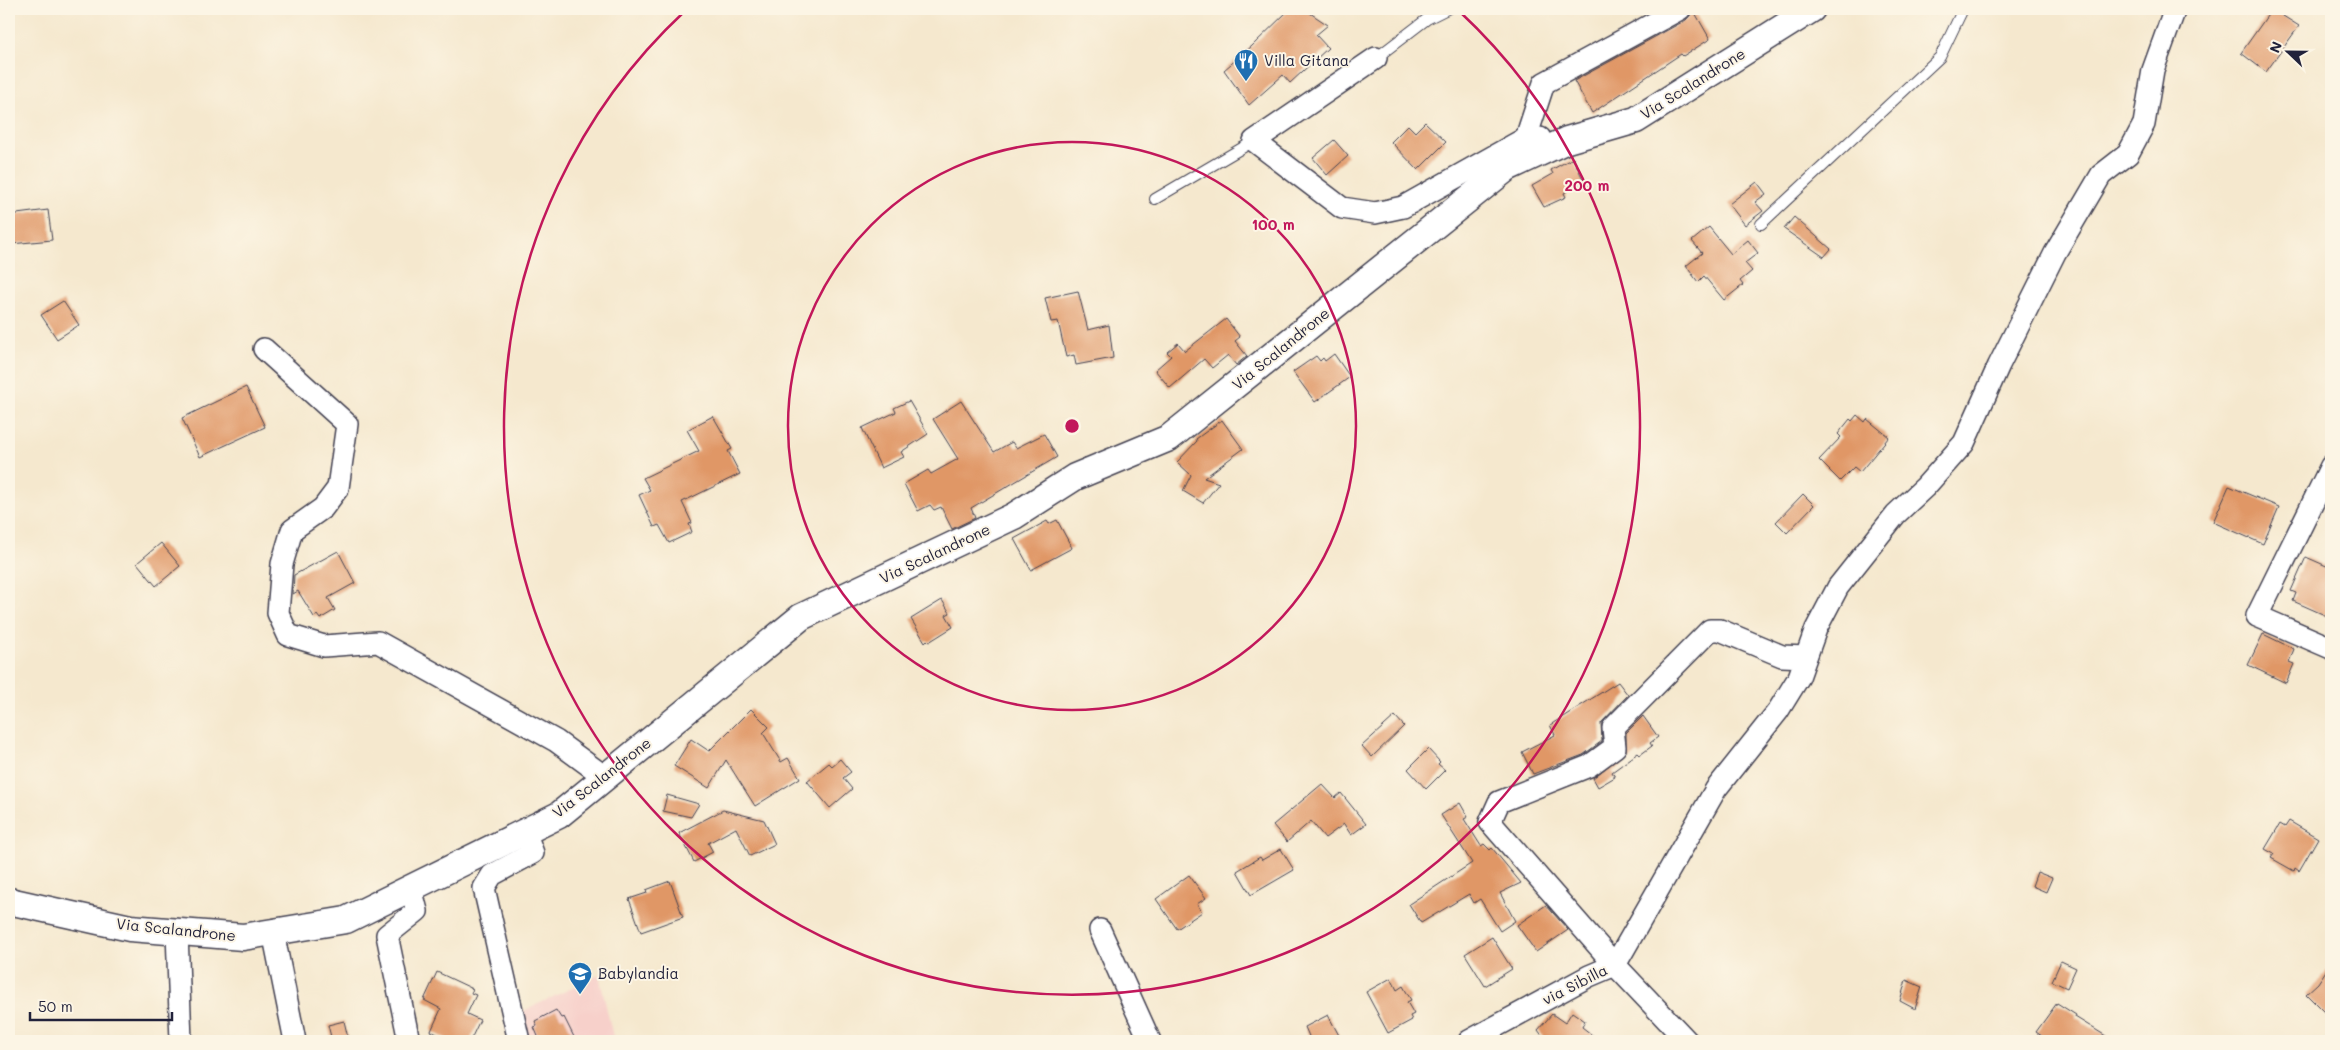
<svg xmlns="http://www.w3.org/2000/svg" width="2340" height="1050" font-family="Mali,sans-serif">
	<rect width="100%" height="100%" fill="#fcf5e5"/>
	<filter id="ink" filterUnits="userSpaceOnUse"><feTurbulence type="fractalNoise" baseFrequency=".02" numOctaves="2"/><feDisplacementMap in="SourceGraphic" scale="10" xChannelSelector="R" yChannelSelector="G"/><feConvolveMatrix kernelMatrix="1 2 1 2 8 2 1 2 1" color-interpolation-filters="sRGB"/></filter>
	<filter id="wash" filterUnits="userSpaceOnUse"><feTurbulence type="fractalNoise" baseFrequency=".0096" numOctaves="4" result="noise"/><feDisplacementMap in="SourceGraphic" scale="20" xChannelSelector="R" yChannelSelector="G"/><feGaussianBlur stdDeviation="1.12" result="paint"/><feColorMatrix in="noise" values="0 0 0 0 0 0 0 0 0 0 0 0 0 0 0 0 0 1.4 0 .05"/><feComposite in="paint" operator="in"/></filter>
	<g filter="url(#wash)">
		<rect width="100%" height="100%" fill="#f5e8ce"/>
		<path fill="#f7d0ca" d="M599 975 614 1041H521L515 1015Z"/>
		<g id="blocks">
			<g fill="#e09766">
				<path d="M1290 9H1304L1328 25 1316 35 1328 48 1290 83 1283 75 1249 105 1224 70 1252 46Z"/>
				<path d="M2272 9 2299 26 2266 72 2241 53Z"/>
				<path d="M1694 11 1710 39 1683 56 1681 54 1592 113 1574 81 1686 20Z"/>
				<path d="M1425 122 1446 142 1418 170 1391 142 1408 125 1415 132Z"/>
				<path d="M1334 140 1348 156 1327 175 1313 158Z"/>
				<path d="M1573 158 1584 181 1564 193 1566 197 1544 207 1532 186 1553 174 1551 170Z"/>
				<path d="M1757 182 1766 194 1755 202 1763 211 1745 225 1729 204Z"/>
				<path d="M48 210 52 240 11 244 9 215Z"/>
				<path d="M1794 217 1831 249 1824 257 1784 229Z"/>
				<path d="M1709 227 1731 254 1748 240 1758 253 1745 263 1752 271 1740 281 1743 285 1724 300 1704 276 1698 282 1686 266 1702 253 1692 241Z"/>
				<path d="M1078 291 1088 330 1109 325 1113 358 1076 365 1074 355 1066 357 1058 321 1051 322 1045 298Z"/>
				<path d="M63 301 79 325 57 339 41 315Z"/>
				<path d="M1226 319 1240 337 1235 341 1247 356 1236 365 1228 355 1212 368 1204 359 1170 388 1155 370 1171 356 1167 352 1178 343 1185 351Z"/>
				<path d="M1334 354 1350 377 1315 402 1293 372 1316 356 1320 361 1323 358 1325 361Z"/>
				<path d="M246 387 265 427 200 457 182 418Z"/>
				<path d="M909 401 928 434 901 452 904 457 881 468 862 428 896 412 894 408Z"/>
				<path d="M961 401 994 452 1012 442 1016 448 1044 434 1057 457 971 508 975 518 952 529 941 507 934 510 930 505 918 511 904 484 928 470 931 474 958 459 933 419Z"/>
				<path d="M1857 415 1865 422 1867 419 1889 437 1860 472 1854 467 1840 481 1819 460 1841 437 1838 434 1850 419 1852 421Z"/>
				<path d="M713 416 732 449 728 451 740 474 682 502 692 523 689 524 692 532 669 543 659 525 654 527 639 495 650 490 643 478 699 451 687 430Z"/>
				<path d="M1222 420 1243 449 1204 478 1219 483 1203 503 1183 491 1191 475 1177 462 1197 441 1196 439Z"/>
				<path d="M2229 486 2279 507 2263 544 2213 522Z"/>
				<path d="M1803 494 1814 505 1787 533 1776 522Z"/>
				<path d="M1057 520 1072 548 1031 570 1014 539 1047 521 1049 524Z"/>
				<path d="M161 543 180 566 156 586 137 563Z"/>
				<path d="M338 551 355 583 328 598 335 610 320 619 317 615 314 617 298 591 293 594 294 575Z"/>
				<path d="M2306 557 2331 568V607L2327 616 2293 601 2296 593 2291 591Z"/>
				<path d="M942 600 950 613 946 615 953 627 929 642 927 640 925 642 911 619Z"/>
				<path d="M2263 634 2294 649 2289 662 2294 664 2286 683 2248 665Z"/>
				<path d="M1618 682 1628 695 1601 723 1602 741 1583 755 1533 774 1522 752 1555 735 1550 725Z"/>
				<path d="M751 709 769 727 763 733 781 762 788 758 800 778 755 806 726 760 709 788 674 766 691 739 709 751Z"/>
				<path d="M1395 716 1404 726 1372 757 1362 746Z"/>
				<path d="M1643 716 1658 737 1650 743 1652 746 1640 755 1638 753 1612 772 1615 777 1598 787 1593 778 1626 752V733Z"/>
				<path d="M1428 749 1440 762 1438 764 1445 770 1426 789 1408 769Z"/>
				<path d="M840 759 851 772 843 778 852 789 830 808 807 781 829 763 832 766Z"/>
				<path d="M1322 784 1335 798 1341 793 1366 824 1351 835 1344 824 1325 838 1311 821 1287 842 1273 825Z"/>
				<path d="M667 795 699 804 691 817 663 811Z"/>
				<path d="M1460 803 1468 817 1464 819 1481 846 1484 844 1490 850 1492 848 1521 883 1500 893 1515 921 1500 931 1480 899 1474 903 1469 894 1421 923 1409 904 1472 863 1441 815Z"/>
				<path d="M723 810 764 820 775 844 750 856 736 828 708 843 713 852 694 862 679 833Z"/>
				<path d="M2289 821 2318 838 2299 871 2295 868 2294 871 2271 858 2274 854 2265 849 2280 824 2285 827Z"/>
				<path d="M1281 849 1294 870 1251 895 1237 871 1260 857 1262 860Z"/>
				<path d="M2037 872 2052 878 2046 892 2032 886Z"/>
				<path d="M1189 875 1206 898 1197 904 1202 912 1177 929 1156 899Z"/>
				<path d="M670 881 683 917 641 932 629 899 647 893 646 890Z"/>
				<path d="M1546 905 1568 930 1536 952 1517 925Z"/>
				<path d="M1492 937 1512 969 1485 986 1465 954Z"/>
				<path d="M2061 961 2076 968 2067 988 2052 981Z"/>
				<path d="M2331 963V1019L2306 994 2318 983Z"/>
				<path d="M437 972 473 989 471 993 476 995 467 1014 480 1020 470 1041H451L431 1031 441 1009 424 1000Z"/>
				<path d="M1391 978 1397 990 1403 986 1411 1000 1407 1002 1414 1014 1410 1016 1412 1020 1388 1033 1366 992Z"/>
				<path d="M1906 980 1922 987 1915 1009 1900 1001Z"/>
				<path d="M2057 1003 2076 1015 2075 1017 2114 1041H2049L2036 1032Z"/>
				<path d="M556 1010 561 1018 564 1017 576 1041H540L534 1027 537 1026 535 1021Z"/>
				<path d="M1572 1012 1585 1021 1582 1027 1600 1041H1546L1538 1030 1552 1014 1565 1023Z"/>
				<path d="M1328 1015 1342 1041H1311L1305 1027Z"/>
				<path d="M344 1021 348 1038 332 1041 328 1025Z"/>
			</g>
		</g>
	</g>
	<g filter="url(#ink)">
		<use href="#blocks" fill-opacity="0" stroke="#424051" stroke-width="1"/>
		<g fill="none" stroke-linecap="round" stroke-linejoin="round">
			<defs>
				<g id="service">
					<path d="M1376 58 1427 19 1447 9"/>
					<path d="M1155 199 1254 141"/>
					<path d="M1761 224 1940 57 1963 9"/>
				</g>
				<g id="minor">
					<path d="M1376 58 1254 141 1342 208 1375 213 1403 207 1526 138"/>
					<path d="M1540 138H1526L1544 83 1680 9"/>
					<path d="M264 349 347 424 338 488 323 508 292 530 282 564 278 613 288 635 324 646 378 642 556 741 605 777"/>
					<path d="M2331 466 2257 616 2331 648"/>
					<path d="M1806 657 1782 656 1720 630H1710L1613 728 1615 747 1589 766 1499 802 1490 822 1615 965 1716 789 1778 711 1799 677 1816 629 1838 587 1896 514 1925 487 1964 443 1999 365 2055 253 2101 175 2128 154 2144 124 2153 70 2175 9"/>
					<path d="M1100 930 1150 1041"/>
					<path d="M177 932 181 1041"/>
					<path d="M273 932 295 1041"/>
					<path d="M409 1041 387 935 417 911 411 888"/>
					<path d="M519 1041 484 888 492 875 533 853 525 831"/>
					<path d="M1469 1041 1589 976 1615 965 1687 1041"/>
				</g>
				<path id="tertiary" d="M9 901 130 928 243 937 346 920 559 815 801 617 1014 516 1075 477 1169 438 1507 168 1567 140 1636 120 1812 9"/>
			</defs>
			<use href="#service" stroke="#424051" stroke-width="12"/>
			<use href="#minor" stroke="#424051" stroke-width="24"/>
			<use href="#tertiary" stroke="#424051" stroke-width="29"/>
			<use href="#service" stroke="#fff" stroke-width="10"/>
			<use href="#minor" stroke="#fff" stroke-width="21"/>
			<use href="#tertiary" stroke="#fff" stroke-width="26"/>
		</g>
	</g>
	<g fill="none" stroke="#c2185b" stroke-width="2.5">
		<circle cx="1072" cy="426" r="284"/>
		<path d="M1459 11A568 568 0 1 1 685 11"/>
	</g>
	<defs>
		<symbol id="restaurant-pin" viewBox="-11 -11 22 30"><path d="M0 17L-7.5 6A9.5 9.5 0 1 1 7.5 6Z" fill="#1f6fb2" stroke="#fcf5e5"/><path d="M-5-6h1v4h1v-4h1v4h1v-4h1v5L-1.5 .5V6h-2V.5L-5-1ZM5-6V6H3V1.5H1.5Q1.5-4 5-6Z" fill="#fff"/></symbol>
		<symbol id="school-pin" viewBox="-11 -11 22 30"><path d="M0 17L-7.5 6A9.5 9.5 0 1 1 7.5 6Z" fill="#1f6fb2" stroke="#fcf5e5"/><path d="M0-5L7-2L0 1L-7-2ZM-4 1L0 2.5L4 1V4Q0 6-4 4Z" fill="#fff"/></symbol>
	</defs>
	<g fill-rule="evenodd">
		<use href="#restaurant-pin" x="1232" y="47" width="28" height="38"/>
		<use href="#school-pin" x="566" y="960" width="28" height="38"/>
	</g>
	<g text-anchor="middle" stroke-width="4" stroke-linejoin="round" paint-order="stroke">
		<g font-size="15" fill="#22223b" stroke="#fcf5e5" text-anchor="start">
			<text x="1264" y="66">Villa Gitana</text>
			<text x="598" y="979">Babylandia</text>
		</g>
		<g font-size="15" fill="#22223b" stroke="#fcf5e5">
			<text transform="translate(1693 84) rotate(-32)" y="5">Via Scalandrone</text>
			<text transform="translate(1281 349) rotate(-39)" y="5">Via Scalandrone</text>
			<text transform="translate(935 554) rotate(-25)" y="5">Via Scalandrone</text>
			<text transform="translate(602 778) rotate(-38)" y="5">Via Scalandrone</text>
			<text transform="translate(176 930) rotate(6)" y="5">Via Scalandrone</text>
			<text transform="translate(1575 985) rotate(-27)" y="5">via Sibilla</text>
		</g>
	</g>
	<circle cx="1072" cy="426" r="8" fill="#c2185b" stroke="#fcf5e5" stroke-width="2.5"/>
	<g font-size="15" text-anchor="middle" font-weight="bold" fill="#c2185b" stroke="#fcf5e5" stroke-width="4" stroke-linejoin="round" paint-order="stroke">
		<text x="1587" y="191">200 m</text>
		<text x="1273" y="230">100 m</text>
	</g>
	<rect width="2340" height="1050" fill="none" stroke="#fcf5e5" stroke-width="30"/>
	<g transform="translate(2288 52) rotate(292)" stroke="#fcf5e5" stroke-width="4" paint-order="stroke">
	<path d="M0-4L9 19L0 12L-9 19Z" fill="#22223b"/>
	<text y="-8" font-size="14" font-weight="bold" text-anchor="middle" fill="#22223b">N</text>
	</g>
	<path d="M30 1012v8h142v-8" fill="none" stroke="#22223b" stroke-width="2.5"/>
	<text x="38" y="1012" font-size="15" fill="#22223b" stroke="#fcf5e5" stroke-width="4" paint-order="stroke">50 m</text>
</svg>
